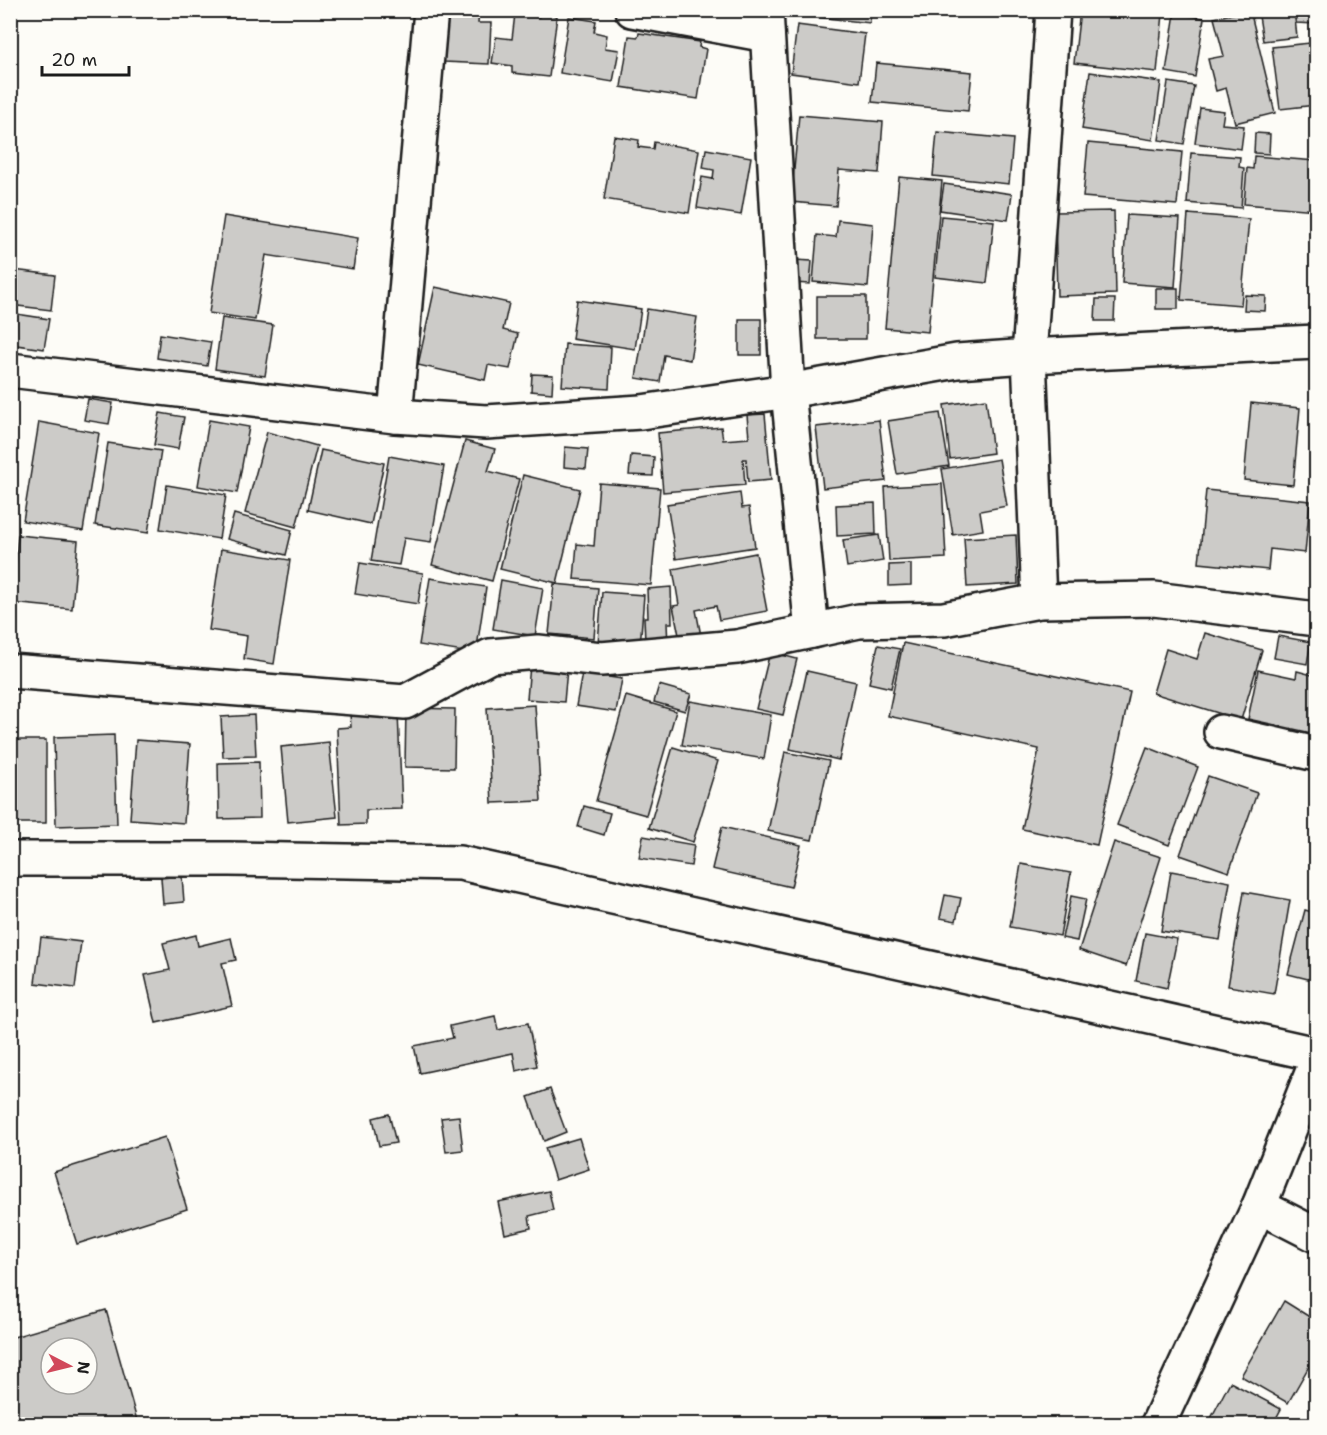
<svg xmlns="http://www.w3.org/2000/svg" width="1327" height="1435" font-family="'Shantell Sans',sans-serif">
	<rect width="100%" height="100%" fill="#fdfcf7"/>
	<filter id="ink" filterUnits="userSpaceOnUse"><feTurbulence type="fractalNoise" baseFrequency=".0167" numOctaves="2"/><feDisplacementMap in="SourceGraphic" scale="12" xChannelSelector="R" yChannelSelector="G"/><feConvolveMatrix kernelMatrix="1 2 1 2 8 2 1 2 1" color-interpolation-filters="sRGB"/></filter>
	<g filter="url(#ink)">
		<g fill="#cccbc8" stroke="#1c1c1c" stroke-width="1.5" fill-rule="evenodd">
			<path d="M446 10 479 11 478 23H491L489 64 444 62Z"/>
			<path d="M783 10H871L870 23 782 13Z"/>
			<path d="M1080 10H1123L1163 14 1157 72 1074 63Z"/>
			<path d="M1250 10 1275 113 1235 123 1226 88 1216 91 1208 59 1224 56 1214 18Z"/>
			<path d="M1258 10H1294L1297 37 1263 41Z"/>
			<path d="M1297 10H1316V24L1296 23Z"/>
			<path d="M1175 13 1204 18 1195 77 1166 72Z"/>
			<path d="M515 14 539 17V14L557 16 549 77 512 73V66L492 63 496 37 512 39Z"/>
			<path d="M569 17 596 21 594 32 607 35 605 48 619 50 613 82 560 73Z"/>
			<path d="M797 25 865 34 859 82 791 73Z"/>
			<path d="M639 33 700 42 699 47 706 49 698 99 621 87 629 36 638 37Z"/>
			<path d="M1310 43 1316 105 1280 109 1272 47Z"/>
			<path d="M876 63 972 72 968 111 872 102Z"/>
			<path d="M1090 72 1161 82 1153 140 1082 129Z"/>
			<path d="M1168 82 1194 86 1184 144 1159 140Z"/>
			<path d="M1200 108 1224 111 1222 124 1244 126 1241 149 1195 143Z"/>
			<path d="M799 115 883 122 879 173 839 170 836 206 791 202Z"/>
			<path d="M937 132 1013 139 1009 184 933 176Z"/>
			<path d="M1255 133 1270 134 1269 154 1254 153Z"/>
			<path d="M614 136 639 140 638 147 653 149 654 142 699 150 689 213 604 199Z"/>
			<path d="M1088 143 1182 152 1177 205 1083 197Z"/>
			<path d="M706 149 751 157 741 215 697 208 702 177 713 179 714 170 703 168Z"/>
			<path d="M1191 153 1240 157 1239 167 1244 168 1241 208 1187 203Z"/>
			<path d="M1254 156 1316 161V210L1244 204 1247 168 1253 169Z"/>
			<path d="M899 177 942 181 928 332 885 328Z"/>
			<path d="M944 184 1012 194 1008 220 940 210Z"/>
			<path d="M1114 211 1116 294 1057 296 1055 212Z"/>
			<path d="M1188 214 1249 219 1241 305 1181 300Z"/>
			<path d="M1127 215 1180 218 1175 287 1122 283Z"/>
			<path d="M224 216 358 238 353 269 266 255 255 320 209 313Z"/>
			<path d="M941 216 994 221 987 283 935 277Z"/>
			<path d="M838 220 873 224 868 287 813 282 817 235 836 237Z"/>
			<path d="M794 260 812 261 810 284 793 283Z"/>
			<path d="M13 270 55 275 51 310 10 305Z"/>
			<path d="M435 287 509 303 503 330 518 334 510 369 488 365 485 380 418 365Z"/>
			<rect x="1156" y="288" width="22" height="21"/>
			<path d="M1245 295 1266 296 1265 311 1244 310Z"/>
			<rect x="817" y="296" width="49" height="43"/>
			<path d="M1096 299H1115L1114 321H1095Z"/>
			<path d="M577 300 641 309 635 349 572 339Z"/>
			<path d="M647 309 697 317 690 360 664 355 660 382 636 378Z"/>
			<path d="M10 313 49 319 44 349 10 344Z"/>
			<path d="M222 318 273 325 265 376 215 369Z"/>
			<rect x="739" y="319" width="22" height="36"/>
			<path d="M160 334 211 342 207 366 157 358Z"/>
			<path d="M565 344 611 347 609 389 562 386Z"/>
			<path d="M532 374 553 375 552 393 531 391Z"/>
			<path d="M88 399 113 403 109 424 84 420Z"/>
			<path d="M986 399 993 453 950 459 944 405Z"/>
			<path d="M1251 403 1300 408 1293 485 1244 480Z"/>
			<path d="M160 413 184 417 178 449 154 445Z"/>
			<path d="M940 413 949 466 897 474 888 421Z"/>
			<path d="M765 414 771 480 748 482 746 459H743L745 485 663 492 658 433 721 427 723 440 749 438 747 415Z"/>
			<path d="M209 420 249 427 237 493 198 486Z"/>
			<path d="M879 420 886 481 823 488 816 427Z"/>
			<path d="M39 422 99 433 83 531 23 521Z"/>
			<path d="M267 432 317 446 296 527 245 513Z"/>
			<path d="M465 441 495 449 488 471 519 479 492 581 432 565Z"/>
			<path d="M108 443 161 451 148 533 95 525Z"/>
			<path d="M565 447 588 449 586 469 564 467Z"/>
			<path d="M321 450 384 463 371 524 308 510Z"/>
			<path d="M631 455 654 457 653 476 629 475Z"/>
			<path d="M389 456 444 466 431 542 404 538 399 565 371 561Z"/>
			<path d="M999 459 1007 506 980 511 983 530 953 535 942 469Z"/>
			<path d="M523 475 580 489 557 583 500 569Z"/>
			<path d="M599 483 660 488 651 585 574 579 577 544 594 546Z"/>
			<path d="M942 484 946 558 889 561 885 487Z"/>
			<path d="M167 485 226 495 219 539 160 529Z"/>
			<path d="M1206 490 1310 501 1305 553 1270 549 1268 570 1199 563Z"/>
			<path d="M740 493 742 508 749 507 755 547 676 559 667 504Z"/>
			<path d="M875 503 876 534 837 536 836 505Z"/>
			<path d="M234 514 292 530 286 555 227 539Z"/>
			<path d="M18 535 78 541 72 609 12 603Z"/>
			<path d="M879 535 883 561 847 567 843 540Z"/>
			<path d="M1016 535 1018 584 967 587 964 538Z"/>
			<path d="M221 549 290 560 274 664 244 659 247 636 209 630Z"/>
			<path d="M756 553 767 611 719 620 716 606 696 610 701 636 680 640 673 606 679 605 673 569Z"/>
			<path d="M360 563 423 573 418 604 355 594Z"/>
			<path d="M911 564V585L889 586V565Z"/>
			<path d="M430 578 486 587 476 654 419 645Z"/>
			<path d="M501 580 543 588 535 636 493 629Z"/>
			<path d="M554 584 598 588 594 638 549 634Z"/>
			<path d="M671 587 672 623H667L668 646 645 642 644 617H648L647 589Z"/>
			<path d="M602 592 644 595 640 647 598 643Z"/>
			<path d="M1205 633 1262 650 1241 720 1153 693 1166 649 1197 659Z"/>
			<path d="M1278 636 1311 642 1307 664 1274 658Z"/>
			<path d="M903 643 1130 692 1097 845 1022 829 1039 749 888 716Z"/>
			<path d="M878 645 900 649 891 688 869 683Z"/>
			<path d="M770 652 797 659 783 715 756 709Z"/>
			<path d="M530 665 567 669 564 702 527 699Z"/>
			<path d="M1258 670 1296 678 1297 671 1316 676V734L1248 719Z"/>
			<path d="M807 671 856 682 839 760 790 749Z"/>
			<path d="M582 673 622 679 616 712 576 706Z"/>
			<path d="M659 685 691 694 685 711 654 702Z"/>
			<path d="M626 696 676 711 646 815 596 801Z"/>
			<path d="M690 701 771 715 764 759 682 745Z"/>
			<path d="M535 705 541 801 492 803 487 708Z"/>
			<path d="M406 708 455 709 454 768 405 767Z"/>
			<path d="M398 713 402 809 366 810V824L341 825 337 728 351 727 350 714Z"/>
			<path d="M254 715 256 756 223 757 221 717Z"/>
			<path d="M114 735 117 824 56 826 54 737Z"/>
			<rect x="10" y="740" width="36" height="83"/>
			<path d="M136 740 190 744 184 823 130 819Z"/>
			<path d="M329 742 337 817 288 822 281 747Z"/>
			<path d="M673 747 718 761 693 842 649 828Z"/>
			<path d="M1147 747 1198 767 1169 845 1117 825Z"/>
			<path d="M785 752 829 761 812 840 768 831Z"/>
			<path d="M259 762 260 818 219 819 218 763Z"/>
			<path d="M1208 776 1257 793 1229 872 1180 855Z"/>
			<path d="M584 806 610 813 604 835 578 827Z"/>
			<path d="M722 827 801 845 791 887 712 869Z"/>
			<path d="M643 836 694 845 691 866 639 858Z"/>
			<path d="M1114 842 1161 857 1126 966 1079 950Z"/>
			<path d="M1021 864 1071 873 1060 936 1010 927Z"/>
			<path d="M1171 871 1230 882 1220 940 1161 931Z"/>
			<path d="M182 876 184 902 163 904 161 878Z"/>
			<path d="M1244 892 1290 900 1274 994 1228 986Z"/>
			<path d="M945 895 961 898 956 921 940 918Z"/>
			<path d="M1071 896 1086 899 1077 941 1062 938Z"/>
			<path d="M1305 910 1316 913V981L1288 974Z"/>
			<path d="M1145 933 1177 939 1167 988 1136 981Z"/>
			<path d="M196 935 198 946 231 938 236 960 222 963 232 1006 156 1023 145 975 170 970 163 943Z"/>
			<path d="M41 937 81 942 75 988 35 983Z"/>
			<path d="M495 1016 498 1030 528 1023 537 1066 516 1071 513 1053 420 1073 414 1046 453 1038 450 1026Z"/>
			<path d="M550 1089 566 1132 544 1141 528 1097Z"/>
			<path d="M389 1114 396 1143 379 1146 373 1118Z"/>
			<path d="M459 1116 463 1150 446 1152 441 1118Z"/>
			<path d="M165 1137 187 1209 77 1244 54 1172Z"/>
			<path d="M579 1138 589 1169 555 1180 545 1148Z"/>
			<path d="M549 1191 553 1210 529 1216 531 1228 505 1234 498 1202Z"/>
			<path d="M1284 1301 1316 1321V1354L1288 1403 1241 1376Z"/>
			<path d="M106 1310 138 1424H10V1338ZM51 1348H87V1384H51Z"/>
			<path d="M1230 1382 1281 1409 1273 1424H1208Z"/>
		</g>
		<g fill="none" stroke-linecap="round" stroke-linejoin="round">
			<defs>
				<g id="street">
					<path d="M632 10 767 35"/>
					<path d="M766 10 788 391 812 631"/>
					<path d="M10 370 395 416 486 422 641 412 788 391 957 361 1029 356 1316 342"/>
					<path d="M395 416 431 10"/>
					<path d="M1039 601 1029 356 1053 10"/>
					<path d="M10 671 405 702 490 656 538 652 601 659 737 647 859 621 944 619 1039 601 1154 599 1316 619"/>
					<path d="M1221 732 1316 754"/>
					<path d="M10 859H229L460 863 1316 1054"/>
					<path d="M1259 1206 1316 1235"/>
					<path d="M1158 1424 1259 1206 1316 1063"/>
				</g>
			</defs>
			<use href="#street" stroke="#1c1c1c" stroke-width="38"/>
			<use href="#street" stroke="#fdfcf7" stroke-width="33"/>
		</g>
	</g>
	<rect width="1327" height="1435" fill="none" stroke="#fdfcf7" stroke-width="36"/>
	<rect x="18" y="18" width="1291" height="1399" fill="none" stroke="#1c1c1c" stroke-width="2" filter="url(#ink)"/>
	<g transform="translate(69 1366) rotate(97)"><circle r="28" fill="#fdfcf7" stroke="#a3a29f" stroke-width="1.5"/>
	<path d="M0-4.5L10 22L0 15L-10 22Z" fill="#d1495b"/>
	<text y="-9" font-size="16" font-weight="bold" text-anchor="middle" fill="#1c1c1c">N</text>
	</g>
	<path d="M42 66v9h87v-9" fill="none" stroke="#1c1c1c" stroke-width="3"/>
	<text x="51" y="66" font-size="18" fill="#1c1c1c" stroke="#fdfcf7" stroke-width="4.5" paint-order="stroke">20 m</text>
</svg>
